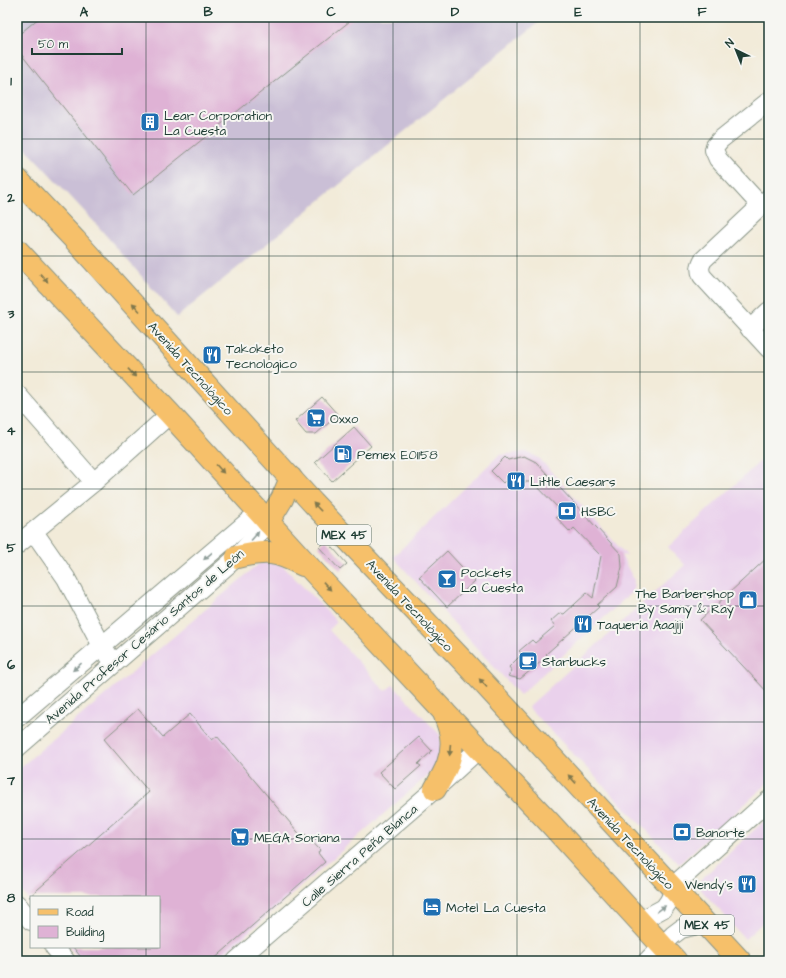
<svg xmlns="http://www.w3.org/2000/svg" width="786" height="978" font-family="'Architects Daughter',sans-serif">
	<rect width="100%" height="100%" fill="#f6f6f2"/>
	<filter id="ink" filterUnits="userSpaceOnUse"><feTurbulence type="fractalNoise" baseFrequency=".025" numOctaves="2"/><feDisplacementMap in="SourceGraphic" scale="8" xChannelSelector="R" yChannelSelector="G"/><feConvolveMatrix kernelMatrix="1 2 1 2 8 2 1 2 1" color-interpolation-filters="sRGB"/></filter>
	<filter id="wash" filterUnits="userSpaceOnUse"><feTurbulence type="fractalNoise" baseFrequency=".012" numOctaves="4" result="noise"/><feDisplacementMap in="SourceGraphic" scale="16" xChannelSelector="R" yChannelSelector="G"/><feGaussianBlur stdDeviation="0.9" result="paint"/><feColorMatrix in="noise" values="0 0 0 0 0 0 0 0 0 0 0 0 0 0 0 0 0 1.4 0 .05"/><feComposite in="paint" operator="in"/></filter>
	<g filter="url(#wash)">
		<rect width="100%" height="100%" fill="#f2ebd9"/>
		<g fill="#ead1ec">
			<path d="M526 452 539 458 627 556 621 555 634 580 633 591 520 695 393 557 499 455Z"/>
			<path d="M769 453V782L679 864 528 707 685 565 668 547Z"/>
			<path d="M260 563H271L283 566 337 622 329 630 385 691 393 685 440 735 442 750 436 768 216 961H81L69 947H159V897H31V902L17 886V770Z"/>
			<path d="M767 818 769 820V917L745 939 696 884Z"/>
		</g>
		<path fill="#cabfd6" d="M17 17H545L177 317 96 224 17 139Z"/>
		<g id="blocks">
			<g fill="#dfb2d5">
				<path d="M40 17H355L133 195 17 49V36Z"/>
				<path d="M322 397 338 415 316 434H306L295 421Z"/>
				<path d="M354 427 371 446 332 481 315 462Z"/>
				<path d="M524 456 536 462 621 554 622 567 617 587 597 605 599 607 546 654 548 656 520 679 508 676 512 671 509 667 522 654 519 651 532 640 535 643 555 626 551 621 560 613 564 614 587 593 593 598 601 556 574 528 570 532 556 517 562 512 533 482H519L513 473 503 483 491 471 505 457 508 460Z"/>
				<path d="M326 540 347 564 340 570 319 547Z"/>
				<path d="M447 551 475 581 447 607 419 577Z"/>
				<path d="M769 556V694L700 620Z"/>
				<path d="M138 709 163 737 190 714 212 740 217 736 302 837 305 834 320 850 318 853 325 862 212 961H84L73 947H159V897H29L149 792 104 739Z"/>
				<path d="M419 737 432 751 418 764 421 766 395 789 379 772Z"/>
			</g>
		</g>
	</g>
	<g filter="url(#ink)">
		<use href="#blocks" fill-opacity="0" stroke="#889486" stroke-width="1"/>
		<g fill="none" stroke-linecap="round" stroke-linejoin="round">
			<defs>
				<g id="minor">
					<path d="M769 198 703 260C700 266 699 269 702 276L769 349"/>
					<path d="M761 206 718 159 714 150 715 146 720 140 769 101"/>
					<path d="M750 329 769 311"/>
					<path d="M17 394 94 482"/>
					<path d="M34 532 66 578 102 646 109 656"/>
					<path d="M17 545 94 482 170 414"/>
					<path d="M17 718 259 512"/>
					<path d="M17 748 237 557 268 522"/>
					<path d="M17 904 31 921"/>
					<path d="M640 921 664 908 669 901 674 890 681 879 769 800"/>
					<path d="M54 947 66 961"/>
					<path d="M236 961 435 789 480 748"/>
					<path d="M647 961 673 935 681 929 705 923"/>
				</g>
				<g id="major">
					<path d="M17 179 75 240 313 503 466 664 740 961"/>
					<path d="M17 250 170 414 311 569 444 712 549 822 676 961"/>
					<path d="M268 522 282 499 291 478"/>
					<path d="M237 557C268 550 275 551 303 565"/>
					<path d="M435 789C445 772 454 756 451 736 450 728 446 720 444 712"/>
				</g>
			</defs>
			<use href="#minor" stroke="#889486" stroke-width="20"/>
			<use href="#major" stroke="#889486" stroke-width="24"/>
			<use href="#minor" stroke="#fff" stroke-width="18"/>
			<use href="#major" stroke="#f6c06b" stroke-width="22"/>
		</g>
		<defs><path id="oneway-solid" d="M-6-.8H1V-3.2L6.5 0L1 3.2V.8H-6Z"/></defs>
		<g fill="#80784d">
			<use href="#oneway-solid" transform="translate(44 278) rotate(47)"/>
			<use href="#oneway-solid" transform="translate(136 307) rotate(-132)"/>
			<use href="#oneway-solid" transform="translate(132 373) rotate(47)"/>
			<use href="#oneway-solid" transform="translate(220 469) rotate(48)"/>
			<use href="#oneway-solid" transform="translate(317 507) rotate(-134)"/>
			<use href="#oneway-solid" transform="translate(327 586) rotate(47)"/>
			<use href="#oneway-solid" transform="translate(483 683) rotate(-132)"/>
			<use href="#oneway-solid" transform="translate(450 750) rotate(94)"/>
			<use href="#oneway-solid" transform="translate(572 779) rotate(-133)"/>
		</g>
		<g fill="#8f9e9a">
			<use href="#oneway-solid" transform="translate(255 536) rotate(-49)"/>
			<use href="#oneway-solid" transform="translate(208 556) rotate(139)"/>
			<use href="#oneway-solid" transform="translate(77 667) rotate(140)"/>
			<use href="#oneway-solid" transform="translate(661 909) rotate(-36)"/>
		</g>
	</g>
	<path fill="none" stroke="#1f3d34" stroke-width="1" stroke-opacity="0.55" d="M146 17V897M269 17V961M393 17V961M517 17V961M640 17V961M17 139H769M17 256H769M17 372H769M17 489H769M17 606H769M17 722H769M17 839H769M146 947V961"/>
	<defs>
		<symbol id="building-square" viewBox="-11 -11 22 22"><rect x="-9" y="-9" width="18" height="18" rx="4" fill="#1f6fb2" stroke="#f6f6f2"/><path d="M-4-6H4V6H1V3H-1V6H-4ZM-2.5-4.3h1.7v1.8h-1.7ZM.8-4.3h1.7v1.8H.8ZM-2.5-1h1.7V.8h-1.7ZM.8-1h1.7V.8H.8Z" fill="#fff"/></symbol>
		<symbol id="restaurant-square" viewBox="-11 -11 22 22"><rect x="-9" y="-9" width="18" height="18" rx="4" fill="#1f6fb2" stroke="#f6f6f2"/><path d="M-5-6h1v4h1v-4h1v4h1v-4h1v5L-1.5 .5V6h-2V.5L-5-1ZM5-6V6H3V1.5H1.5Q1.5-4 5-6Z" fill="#fff"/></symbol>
		<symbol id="supermarket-square" viewBox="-11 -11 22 22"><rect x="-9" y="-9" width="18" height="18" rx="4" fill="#1f6fb2" stroke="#f6f6f2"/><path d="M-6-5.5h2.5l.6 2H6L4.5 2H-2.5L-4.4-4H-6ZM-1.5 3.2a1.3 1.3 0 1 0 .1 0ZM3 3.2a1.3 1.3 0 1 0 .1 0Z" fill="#fff"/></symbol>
		<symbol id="fuel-square" viewBox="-11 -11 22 22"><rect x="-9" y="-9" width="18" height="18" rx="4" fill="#1f6fb2" stroke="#f6f6f2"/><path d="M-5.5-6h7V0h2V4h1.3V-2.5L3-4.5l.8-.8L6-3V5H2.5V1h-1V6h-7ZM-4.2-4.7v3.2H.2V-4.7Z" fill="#fff"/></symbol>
		<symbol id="bank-square" viewBox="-11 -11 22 22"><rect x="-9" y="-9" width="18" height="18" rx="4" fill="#1f6fb2" stroke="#f6f6f2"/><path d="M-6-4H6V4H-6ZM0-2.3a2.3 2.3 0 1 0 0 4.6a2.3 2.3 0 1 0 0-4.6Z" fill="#fff"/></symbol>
		<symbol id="bar-square" viewBox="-11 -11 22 22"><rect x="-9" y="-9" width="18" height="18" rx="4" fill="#1f6fb2" stroke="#f6f6f2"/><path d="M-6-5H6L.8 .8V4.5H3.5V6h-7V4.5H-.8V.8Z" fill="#fff"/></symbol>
		<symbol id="shop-square" viewBox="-11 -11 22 22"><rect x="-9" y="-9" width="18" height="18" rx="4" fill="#1f6fb2" stroke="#f6f6f2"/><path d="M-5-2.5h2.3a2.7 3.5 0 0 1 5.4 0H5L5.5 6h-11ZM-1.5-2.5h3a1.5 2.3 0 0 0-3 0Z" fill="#fff"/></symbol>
		<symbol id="cafe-square" viewBox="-11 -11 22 22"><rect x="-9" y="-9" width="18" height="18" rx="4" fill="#1f6fb2" stroke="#f6f6f2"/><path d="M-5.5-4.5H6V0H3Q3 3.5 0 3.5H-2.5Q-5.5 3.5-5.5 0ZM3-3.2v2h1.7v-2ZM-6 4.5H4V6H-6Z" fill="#fff"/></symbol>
		<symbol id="hotel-square" viewBox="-11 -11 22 22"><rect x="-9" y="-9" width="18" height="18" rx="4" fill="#1f6fb2" stroke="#f6f6f2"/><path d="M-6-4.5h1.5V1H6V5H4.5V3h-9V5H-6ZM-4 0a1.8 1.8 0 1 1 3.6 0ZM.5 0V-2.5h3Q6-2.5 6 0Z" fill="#fff"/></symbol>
	</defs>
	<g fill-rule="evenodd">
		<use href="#building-square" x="139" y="111" width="22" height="22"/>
		<use href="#restaurant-square" x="201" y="344" width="22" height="22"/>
		<use href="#supermarket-square" x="305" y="407" width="22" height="22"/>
		<use href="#fuel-square" x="332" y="443" width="22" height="22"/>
		<use href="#restaurant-square" x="505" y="470" width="22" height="22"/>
		<use href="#bank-square" x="556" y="500" width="22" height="22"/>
		<use href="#bar-square" x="436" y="568" width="22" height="22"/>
		<use href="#shop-square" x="737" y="589" width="22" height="22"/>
		<use href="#restaurant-square" x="572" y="613" width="22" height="22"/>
		<use href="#cafe-square" x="517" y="650" width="22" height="22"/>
		<use href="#bank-square" x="671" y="821" width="22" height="22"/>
		<use href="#supermarket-square" x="229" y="826" width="22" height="22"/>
		<use href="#restaurant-square" x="736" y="873" width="22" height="22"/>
		<use href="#hotel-square" x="421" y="896" width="22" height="22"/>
	</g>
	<g text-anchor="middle" stroke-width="4" stroke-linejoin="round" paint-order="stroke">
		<g fill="#f6f6f2" stroke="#60746d" stroke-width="1">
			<rect x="317" y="525" width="54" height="20" rx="3"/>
			<rect x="680" y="915" width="54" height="20" rx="3"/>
		</g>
		<g font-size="12" font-weight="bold" fill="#1f3d34">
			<text x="344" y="539">MEX 45</text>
			<text x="707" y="929">MEX 45</text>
		</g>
		<g font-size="13" fill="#1f3d34" stroke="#f6f6f2" text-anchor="start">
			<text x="164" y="120">Lear Corporation<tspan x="164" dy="15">La Cuesta</tspan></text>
			<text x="226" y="353">Takoketo<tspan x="226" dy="15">Tecnologico</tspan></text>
			<text x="330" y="423">Oxxo</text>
			<text x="357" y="459">Pemex E01158</text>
			<text x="530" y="486">Little Caesars</text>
			<text x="581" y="516">HSBC</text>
			<text x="461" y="577">Pockets<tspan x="461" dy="15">La Cuesta</tspan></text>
			<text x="734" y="598" text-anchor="end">The Barbershop<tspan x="734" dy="15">By Samy &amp; Ray</tspan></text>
			<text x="597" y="629">Taquería Aaajiji</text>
			<text x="542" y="666">Starbucks</text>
			<text x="696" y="837">Banorte</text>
			<text x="254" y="842">MEGA Soriana</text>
			<text x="733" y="889" text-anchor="end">Wendy's</text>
			<text x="446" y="912">Motel La Cuesta</text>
		</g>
		<g font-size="13" fill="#1f3d34" stroke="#f6f6f2">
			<text transform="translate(191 368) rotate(48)" y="5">Avenida Tecnológico</text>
			<text transform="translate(410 605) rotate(47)" y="5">Avenida Tecnológico</text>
			<text transform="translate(144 636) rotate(-41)" y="5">Avenida Profesor Cesário Santos de León</text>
			<text transform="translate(631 843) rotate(47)" y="5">Avenida Tecnológico</text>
			<text transform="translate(359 855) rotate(-41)" y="5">Calle Sierra Peña Blanca</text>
		</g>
	</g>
	<rect width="786" height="978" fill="none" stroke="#f6f6f2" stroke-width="44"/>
	<rect x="30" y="896" width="130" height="52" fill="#f6f6f2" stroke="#a0aca6"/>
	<rect x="38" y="909" width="20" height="6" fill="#f6c06b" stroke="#a0aca6"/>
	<text x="66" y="916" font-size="12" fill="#1f3d34">Road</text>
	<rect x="38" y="926" width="20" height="12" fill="#dfb2d5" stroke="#a0aca6"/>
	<text x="66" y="936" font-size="12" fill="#1f3d34">Building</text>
	<g transform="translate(736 50) rotate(317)" stroke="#f6f6f2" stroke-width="3" paint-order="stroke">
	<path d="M0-3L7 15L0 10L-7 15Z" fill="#1f3d34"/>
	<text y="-6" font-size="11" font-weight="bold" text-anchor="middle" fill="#1f3d34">N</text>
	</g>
	<path d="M32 48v6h90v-6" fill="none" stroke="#1f3d34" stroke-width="2"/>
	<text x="38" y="48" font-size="12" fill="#1f3d34" stroke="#f6f6f2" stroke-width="3" paint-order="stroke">50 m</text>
	<rect x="22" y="22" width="742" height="934" fill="none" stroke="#1f3d34" stroke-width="1.5"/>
	<g font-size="13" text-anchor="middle" font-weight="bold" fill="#1f3d34">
		<text x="84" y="16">A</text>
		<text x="208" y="16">B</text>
		<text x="331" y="16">C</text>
		<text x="455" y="16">D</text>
		<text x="578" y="16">E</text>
		<text x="702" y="16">F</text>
		<text x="11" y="85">1</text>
		<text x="11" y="202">2</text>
		<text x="11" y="318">3</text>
		<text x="11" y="435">4</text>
		<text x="11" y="552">5</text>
		<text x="11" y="669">6</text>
		<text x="11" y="785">7</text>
		<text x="11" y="902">8</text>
	</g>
</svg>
